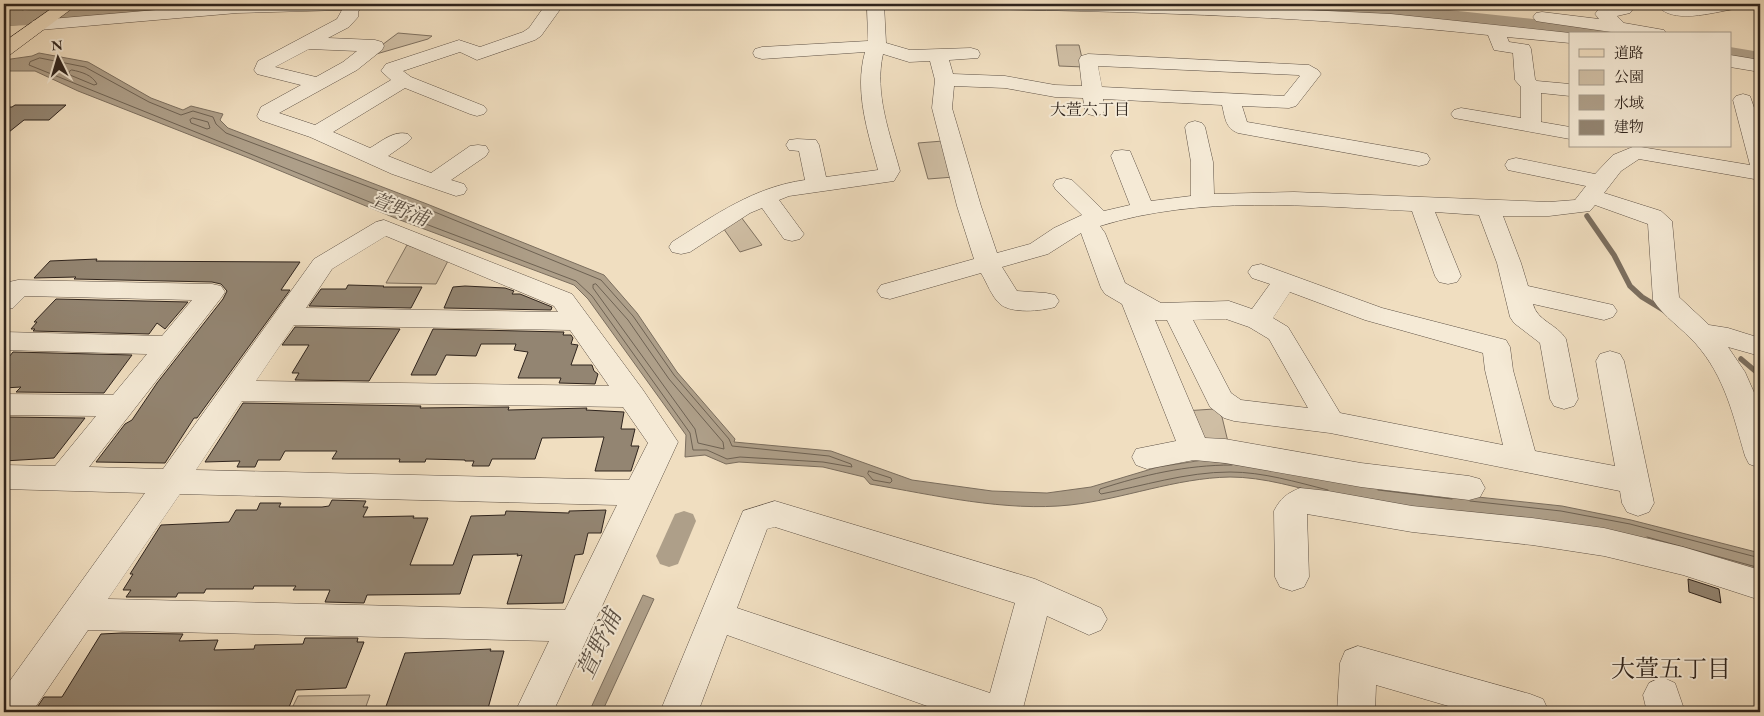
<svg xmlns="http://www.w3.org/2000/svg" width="1764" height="716" font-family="'EB Garamond','Noto Serif JP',serif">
	<rect width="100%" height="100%" fill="#f0dec0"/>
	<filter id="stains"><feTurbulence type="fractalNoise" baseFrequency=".004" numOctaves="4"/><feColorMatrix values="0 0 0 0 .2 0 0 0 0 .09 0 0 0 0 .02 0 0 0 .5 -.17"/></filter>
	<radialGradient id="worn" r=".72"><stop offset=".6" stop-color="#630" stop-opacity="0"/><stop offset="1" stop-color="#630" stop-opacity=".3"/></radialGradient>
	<g fill="#cfbea4" stroke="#7f7160">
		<path d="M398 33 432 36 428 39 366 57Z"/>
		<path d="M1056 45H1079L1084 67 1059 66Z"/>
		<path d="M943 141 954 177 928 179 918 143Z"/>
		<path d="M741 217 762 245 740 252 721 225Z"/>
		<path d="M407 245 449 259 436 284 386 283Z"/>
		<path d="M1214 409 1222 417 1229 446 1203 447 1184 411Z"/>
		<path d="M370 695 364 712H290L298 696Z"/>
	</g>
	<g fill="#ae9f89" stroke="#7b6e5e">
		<path d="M4 4H31L16 16 41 13 24 24 4 26Z"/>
		<path d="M39 53 88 62 151 98 183 110 191 106 223 114 220 120 228 128 427 204 604 275 637 313 677 372 735 439 734 442 831 451 912 480 992 491 1047 493 1091 487 1158 467 1203 460 1412 490 1562 506 1631 520 1760 553V573L1331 496C1299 488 1264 477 1230 477 1175 478 1124 499 1070 505 1006 512 933 495 870 484L864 477 823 467 739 462 726 464 705 455 685 457 686 435 588 299 574 285 400 220 249 158 78 91 35 71H4V60L32 56Z"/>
		<path d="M680 520 690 522 674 555H665Z"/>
		<path d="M643 595 654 599 602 712H589Z"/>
	</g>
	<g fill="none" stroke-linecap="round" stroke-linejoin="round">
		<g stroke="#6e6253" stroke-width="1">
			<path d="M40 58 85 67 149 102 181 115 193 111 213 117 216 124 226 133 425 208 601 280 633 316 674 375 729 439 732 446 829 456 851 464 852 467 823 462 740 457 727 459 707 450H693L690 433 592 296 576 281 402 215 29 65 30 62Z"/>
			<path d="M72 70C82 72 92 75 97 84L94 85 70 75 69 72Z"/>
			<path d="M193 118 208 122 210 128 207 129 191 123 190 120Z"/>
			<path d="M596 284 628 320 669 379 723 442 724 449 698 443 695 429 593 288V285Z"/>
			<path d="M1232 465C1186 465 1143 475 1100 489L1099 492 1101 494C1143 486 1186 472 1230 472 1263 472 1296 482 1328 490"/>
			<path d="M869 471 891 478 892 481 890 483 873 480 868 474Z"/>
			<path d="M1378 490 1452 499"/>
			<path d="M1470 501 1561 511 1630 524 1760 558"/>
			<path d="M1647 537 1760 568"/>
		</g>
		<g stroke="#7b6e5e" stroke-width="5.5">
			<path d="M1587 216 1614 255 1630 286 1642 297 1665 311"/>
			<path d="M1741 359 1760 375"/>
		</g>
		<path fill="#ae9f89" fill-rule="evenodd" d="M684 511 693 514 696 521 678 564 669 567 660 564 656 556 675 514Z"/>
		<g fill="#ae9f89" fill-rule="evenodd">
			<path d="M106 4H182L179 9 171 11 33 25 4 26V12Z"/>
			<path d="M1248 4H1367L1421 7 1607 27 1615 29 1619 34H1570V37L1421 21 1259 11 1251 9Z"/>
			<path d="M1730 47 1760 52V66L1730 61Z"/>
		</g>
	</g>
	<g fill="#938572" stroke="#2f241d">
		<path d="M15 105H66L49 120H24L4 136V107H12Z"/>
		<path d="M97 259 96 261 300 262 281 290H290L197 418H194L165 463 96 462 125 424 132 420 157 383 223 299 227 291 221 284 212 282 74 279 76 277 34 278 50 261Z"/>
		<path d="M348 285 384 286 383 287H422L411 308 309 306 321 289H346Z"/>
		<path d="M465 286 505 288 514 291 512 294H520L552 307 551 310 444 308 453 287Z"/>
		<path d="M56 299 188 302 165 329 157 323 149 334 33 331 35 329H31L37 322H34Z"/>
		<path d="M295 327 400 329 369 381 295 380 299 373H292L309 345H282Z"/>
		<path d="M433 329 564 332 563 335H571L573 338 571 344 578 345 571 365H592L594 371 598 374 595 384 559 383 561 378H518L528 352 514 350 516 344H481L476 356 446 355 436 375H411Z"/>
		<path d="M13 352 132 355 104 393 16 392 21 387 4 388V363Z"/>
		<path d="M243 403 421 406 420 408 509 407 508 410 587 408 586 410 624 412 621 429H635L631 446H639L631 471H595L604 437 542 438 535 459H492L489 466H472L474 461H465V460L426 459 425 462H399L400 459H332L337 451H285L280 460H258L255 467H237L240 461 205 462Z"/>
		<path d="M4 417 85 418 54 458 4 461Z"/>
		<path d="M332 500 366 501 363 507H368L363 517 414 516 413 518H428L410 565H453L471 516 505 515 506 511 569 513V511L606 510 601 533H588L583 554 575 555 563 603 507 604 522 555 517 556 518 554 473 555 460 594 367 595 364 603 325 602 330 590H293L296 586H254L253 589H206L204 593H178L176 597H126L131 590H123L133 574H130L161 525 229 522 236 510H257L260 503H281L279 507H322L329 506Z"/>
		<path d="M1688 579 1719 589 1721 603 1689 592Z"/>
		<path d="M122 633 183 634 179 641 218 640 214 650 254 649 255 645 303 644 305 638H358L357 642H364L346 688 296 690 287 712H34L44 697H62L101 634Z"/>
		<path d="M491 649 490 651H504L487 712H384L405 653Z"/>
	</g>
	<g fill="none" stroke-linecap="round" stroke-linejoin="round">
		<defs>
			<g id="minor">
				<path d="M226 4H363L358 12V17L349 27 328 38 375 40 382 42 384 46 382 50 357 70 279 113 315 125 391 80 381 71 386 64 459 40 480 47 523 32 529 28 546 4H564L541 36 535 40 477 60 460 52 403 71 411 77 484 106 487 110 484 114 477 116 470 114 405 88 333 132 370 148C382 141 394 130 408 134L412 138 408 142 388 156 431 173 470 146 478 145 486 146 489 151 486 156 451 180 464 184 467 189 464 194 456 196 392 174 310 137 260 120 257 116 261 107 301 85 257 74 254 70 258 61 337 19 342 10 237 13 39 30 33 29 30 25 33 21 39 20ZM309 49 357 51 343 62 316 77 275 67Z"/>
				<path d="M867 4H884L886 43 910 50 971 48 978 50 980 54 978 58 949 60 953 74 1005 76 1055 85 1082 86 1079 60 1081 56 1088 54 1309 65 1318 70 1321 74 1296 106 1289 108 1242 106 1247 122 1419 152 1427 154 1430 159 1427 164 1419 166 1238 133C1225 128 1225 117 1222 105L1103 99 1105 110 1102 114 1095 116 1088 114 1085 110 1083 98 1055 97 1005 88 954 86 952 108 981 206 997 253 1030 244 1054 228 1082 215 1056 190 1053 185 1056 180 1064 178 1072 180 1104 211 1130 205 1111 156 1114 151 1122 150 1130 151 1151 201 1191 196V162L1185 127 1188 123 1195 121 1202 123 1205 127 1213 162 1214 194 1294 192 1549 202 1575 200 1586 186 1508 170 1505 165 1508 160 1516 158 1595 174 1613 155 1635 146 1750 165 1733 100 1736 96 1743 94 1750 96 1760 125V180L1639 159 1621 171 1604 193 1661 211 1672 221 1679 297 1709 325 1728 328 1760 338V356L1728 347 1745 372 1760 406V468L1749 464 1745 456C1733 415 1725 377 1696 344 1683 329 1664 317 1653 300L1648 224 1595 205 1590 211 1549 216H1503L1521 263 1528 286 1613 305 1617 311 1613 317 1604 320 1533 304C1537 321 1557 324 1566 339L1578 399 1574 406 1564 409 1554 406 1550 399 1540 343 1514 323 1510 317 1497 263 1479 215 1435 212 1461 276 1457 282 1448 284 1439 282 1435 276 1412 211C1309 206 1199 195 1100 226L1105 233 1125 283 1161 303 1229 301 1252 309 1270 284 1252 278 1248 272 1252 266 1261 264 1382 308 1506 340 1510 347 1513 370 1535 451 1615 466 1596 361 1600 354 1610 351 1620 354 1624 361 1654 503 1649 512 1638 516 1627 512 1622 503 1620 491 1330 433 1234 421 1224 418 1210 407 1167 320H1155L1205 438 1225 439 1361 463 1469 476 1480 479 1485 488 1480 497 1469 500 1361 487 1225 463 1194 460 1147 469 1136 465 1132 457 1136 449 1176 441 1122 304 1105 294 1101 288 1081 233 1048 254 1002 267 1017 291 1046 293 1055 295 1059 301 1055 307C1041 311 1012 314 1000 304 992 297 987 283 981 273L890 299 881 297 877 291 881 285 974 259 957 206 932 108 935 80 930 61 909 62 883 54C874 93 890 134 900 171L894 181 789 196 779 200 804 234 800 239 792 241 784 239 762 208 750 213 690 252 681 254 672 252 669 247 672 242C715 215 754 187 805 180L799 151 789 150 786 145 789 140 797 139 816 140 819 145 826 177 878 170C868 132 854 92 865 52L762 59 755 57 753 53 755 49 762 47 868 41ZM1098 66 1298 75 1300 76 1284 96 1102 87ZM1290 292 1365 320 1483 353 1485 370 1503 445 1340 413 1288 327 1273 318ZM1226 319 1249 327 1269 339 1308 408 1241 400 1231 393 1193 320Z"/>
				<path d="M974 4H1179L1391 14 1570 33 1575 34H1570V43L1507 37 1509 42 1529 45 1531 49 1535 79 1537 81 1570 84V96L1541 93V122L1570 127V139L1454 118 1451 114 1454 110 1461 108 1521 118V87L1515 80 1513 53 1494 50 1488 35C1321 17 1152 12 983 9L977 8Z"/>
				<path d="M1605 4 1630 5 1633 9 1630 13 1617 16 1624 23 1664 30 1667 34H1625L1542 22 1536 21 1533 17 1536 13 1542 12 1599 19 1595 14 1598 10 1607 8Z"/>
				<path d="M1656 4H1678L1683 6 1701 4H1744L1741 8 1735 9C1713 12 1671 26 1656 4Z"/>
				<path d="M1730 55 1760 60V72L1730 67Z"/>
				<path d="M384 220 572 294 643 390 678 442 553 712H515L549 641 88 630 32 712H4V689L145 493 4 489V465L55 466 96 416 4 415V394L113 395 147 354 4 350V332L162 336 192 300 25 296 13 308 4 310V287L9 282 18 280 212 284 221 286 225 292 221 298 89 467 163 469 314 259 376 222ZM386 236 554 306 558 312 306 308 332 269ZM294 325 570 330 609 386 256 381ZM242 401 623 407 648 443 629 480 196 470ZM180 494 617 505 565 610 108 599Z"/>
				<path d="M1300 488 1328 491 1412 506 1532 518 1604 528 1683 547 1760 570V600L1683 575 1604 556 1532 545 1412 532 1307 514 1309 577 1304 587 1292 591 1280 587 1275 577 1274 511C1280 499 1287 493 1300 488Z"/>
				<path d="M775 501 1035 579 1101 608 1107 619 1101 630 1089 635 1047 616 1022 712H944L727 635 698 712H660L743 511ZM775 527 1015 603 990 693 737 608 767 529Z"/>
				<path d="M1358 646 1530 694 1543 699 1549 712H1469L1376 685 1375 712H1337L1340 663 1345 651Z"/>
				<path d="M1662 677 1675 683 1685 712H1647L1643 695 1649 683Z"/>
			</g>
			<path id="major" d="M58 4H78L11 54 4 56V42Z"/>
		</defs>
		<use href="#minor" stroke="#5f5246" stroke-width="1"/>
		<use href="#major" stroke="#2f241d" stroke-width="1"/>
		<use href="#minor" fill="#f5ead6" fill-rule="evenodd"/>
		<use href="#major" fill="#f0dec0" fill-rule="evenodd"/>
	</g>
	<g text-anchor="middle" stroke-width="4" stroke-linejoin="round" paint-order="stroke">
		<g font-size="16" fill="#2f241d" stroke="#f5ead6">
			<text x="1090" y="115">大萱六丁目</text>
		</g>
		<g font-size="20" font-style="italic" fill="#5b4f43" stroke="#f5ead6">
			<text transform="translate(400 209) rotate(21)" y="7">萱野浦</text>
		</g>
		<g font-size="24" font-style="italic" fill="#5b4f43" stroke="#f5ead6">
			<text transform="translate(599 644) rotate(-65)" y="8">萱野浦</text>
		</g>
		<g font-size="24" fill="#2f241d" stroke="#f5ead6">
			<text x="1671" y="677">大萱五丁目</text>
		</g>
	</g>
	<rect width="1764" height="716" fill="none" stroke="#f0dec0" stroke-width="20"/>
	<rect x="5" y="5" width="1754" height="706" fill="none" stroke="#2f241d" stroke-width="2.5"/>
	<rect x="10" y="10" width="1744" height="696" fill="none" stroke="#2f241d"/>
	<rect x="1569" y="32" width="162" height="115" fill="#f5ead6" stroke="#a69b8c"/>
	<rect x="1579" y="49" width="25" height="8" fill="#f0dec0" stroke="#a69b8c"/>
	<text x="1614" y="58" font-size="15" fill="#2f241d">道路</text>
	<rect x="1579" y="70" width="25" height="15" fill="#cfbea4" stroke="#a69b8c"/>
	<text x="1614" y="82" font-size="15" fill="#2f241d">公園</text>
	<rect x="1579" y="95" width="25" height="15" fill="#ae9f89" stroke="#a69b8c"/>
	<text x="1614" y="108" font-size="15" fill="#2f241d">水域</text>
	<rect x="1579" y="120" width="25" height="15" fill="#938572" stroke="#a69b8c"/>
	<text x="1614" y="132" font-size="15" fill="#2f241d">建物</text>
	<g transform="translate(58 58) rotate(355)" stroke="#f5ead6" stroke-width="4" paint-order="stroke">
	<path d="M0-4L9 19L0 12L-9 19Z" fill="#2f241d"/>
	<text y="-8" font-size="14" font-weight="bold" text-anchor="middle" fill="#2f241d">N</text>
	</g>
	<rect width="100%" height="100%" filter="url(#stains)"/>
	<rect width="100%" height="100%" fill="url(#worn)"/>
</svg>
